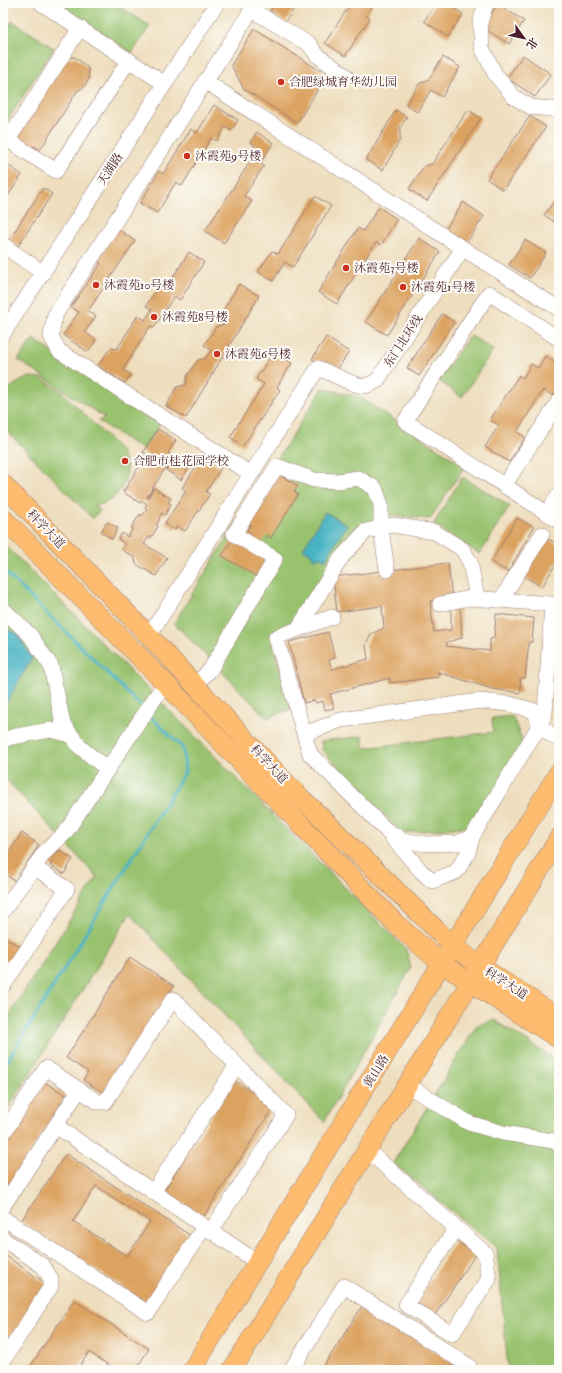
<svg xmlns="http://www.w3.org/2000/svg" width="562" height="1373" font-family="'IM FELL Double Pica','Noto Serif SC',serif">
	<rect width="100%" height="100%" fill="#fdfcf7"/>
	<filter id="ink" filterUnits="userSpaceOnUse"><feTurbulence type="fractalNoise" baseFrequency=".025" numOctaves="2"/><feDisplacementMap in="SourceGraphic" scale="8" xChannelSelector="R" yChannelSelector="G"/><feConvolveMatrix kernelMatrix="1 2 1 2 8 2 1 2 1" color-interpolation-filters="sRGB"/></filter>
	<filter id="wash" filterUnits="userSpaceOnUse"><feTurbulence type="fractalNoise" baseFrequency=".012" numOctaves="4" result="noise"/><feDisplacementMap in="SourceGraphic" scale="16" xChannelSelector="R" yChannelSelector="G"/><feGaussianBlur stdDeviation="0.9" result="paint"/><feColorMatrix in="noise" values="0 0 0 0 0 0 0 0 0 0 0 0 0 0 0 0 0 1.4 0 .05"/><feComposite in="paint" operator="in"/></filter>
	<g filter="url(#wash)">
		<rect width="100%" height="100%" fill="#eedebe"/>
		<g fill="#98c26e" stroke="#71704c">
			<path d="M56 3H114L150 26 132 53Z"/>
			<path d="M12 21 54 48 3 127V35Z"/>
			<path d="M470 335 493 350 462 397 439 381Z"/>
			<path d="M33 339 161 423 143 450 98 421 105 418 18 360Z"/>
			<path d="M30 377 41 378 62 392 121 451C123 458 127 464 127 472 125 488 111 506 94 505L100 511 92 518 3 427C3 397 0 389 30 377Z"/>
			<path d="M323 388 359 397 465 466 430 519 392 515 364 524 295 624 270 634 291 709 267 718 174 623 261 484Z"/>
			<path d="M462 477 510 506 480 554 433 525Z"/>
			<path d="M3 543 406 949 411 968 324 1122 130 914 3 1117V1025L97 877 3 776Z"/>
			<path d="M512 716 524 744 473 826 402 833 322 750 321 741 363 736 364 748 493 732 492 718Z"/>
			<path d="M494 1020 559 1062V1370H508L497 1248 393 1163 477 1025Z"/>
		</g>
		<g fill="#46b3c3" stroke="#486977">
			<path d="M325 512 347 525 325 560 321 557 314 559 310 553 303 549Z"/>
			<path d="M3 629 17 633 32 658 3 709Z"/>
		</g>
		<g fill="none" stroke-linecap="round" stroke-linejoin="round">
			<g stroke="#46b3c3" stroke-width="3">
				<path d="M3 570 140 705"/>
				<path d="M3 1068 185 772 183 748 152 718"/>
			</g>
		</g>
		<g id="blocks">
			<g fill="#dca361" fill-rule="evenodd">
				<path d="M127 3H137L134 7Z"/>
				<path d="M275 3H298L285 22 270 11Z"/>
				<path d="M351 3H374L366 16 370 18 345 56 325 43Z"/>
				<path d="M436 3H446L463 14 448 37 424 21Z"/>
				<path d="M498 4 524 21 509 44 482 27Z"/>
				<path d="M254 29 327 75 297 123 244 89 231 65Z"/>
				<path d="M523 55 551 74 535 97 507 78Z"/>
				<path d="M75 57 88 68 89 79 84 87 77 91 40 150 34 146 30 153 13 142 66 58Z"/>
				<path d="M443 57 460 67 442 97 431 90 417 112 406 105 419 84 429 79Z"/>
				<path d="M214 105 238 120 231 131 225 127 217 141 211 138 182 186 176 182 157 213 140 203 159 171 163 174 191 129 197 133Z"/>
				<path d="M396 110 407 117 400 128V140L383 170 366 160Z"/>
				<path d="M468 110 481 118 427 201 409 189 424 166 432 164Z"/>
				<path d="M530 116 546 127 503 190 487 179Z"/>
				<path d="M257 132 273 143 260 164 264 166 244 196 252 201 224 243 205 231 252 159 248 156 255 145 250 142Z"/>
				<path d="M5 163 22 175 3 203V167Z"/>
				<path d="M43 188 52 194 18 246 9 240Z"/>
				<path d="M559 194V225L544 215Z"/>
				<path d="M315 196 331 206 293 267 285 262 273 281 258 272 272 251 278 254Z"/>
				<path d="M463 202 484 216 467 242 446 229Z"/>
				<path d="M379 207 397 219 381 245 376 242 337 304 318 292 358 228 363 231Z"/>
				<path d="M118 229 135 241 88 311 96 316 85 332 96 340 88 352 63 335 79 312 71 307 101 263 97 261Z"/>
				<path d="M419 238 440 252 387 335 366 322Z"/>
				<path d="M525 240 546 253 530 278 509 265Z"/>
				<path d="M189 252 204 262 180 300 174 296 154 328 150 326 123 370 131 375 125 383 98 366 110 348 117 349 138 315 145 320 152 309 146 306 159 285 165 290Z"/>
				<path d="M239 284 259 296 186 418 166 406 177 387 186 385 187 376 198 360 206 358 211 350 204 345 216 327 224 324 228 316 222 312Z"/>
				<path d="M442 314 454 322 419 376 407 368Z"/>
				<path d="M326 337 349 352 334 374 312 359Z"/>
				<path d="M274 351 292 363 277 387 280 390 243 446 230 437 264 384 256 379Z"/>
				<path d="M545 356 559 365V387L553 396 543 390 517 432 525 437 509 462 485 447 499 425 490 420 519 375 523 378 531 364 538 368Z"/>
				<path d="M158 429 176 440 168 453 174 457 176 455 191 465 181 480 166 470 168 468 166 467 147 497 148 498 154 488 171 499 168 502 171 504 165 515 162 513 159 518 160 519 156 525 158 526 151 538 149 537 144 544 167 558 156 576 136 564 135 558 121 549 125 544 118 539 122 533 128 537 133 528H131L140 514 142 516 147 509 145 507 147 504 142 501 140 503 123 492 147 454 143 452Z"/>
				<path d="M203 456 221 468 206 492 210 494 185 531 177 526 175 530 165 523 186 491 182 488Z"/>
				<path d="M276 473 298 486 294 491 298 494 271 538 267 535 259 549 247 538 251 533 247 530 251 524 246 521Z"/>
				<path d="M517 518 534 527 508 572 491 562Z"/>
				<path d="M107 522 118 528 112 539 101 532Z"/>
				<path d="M545 537 559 545V558L542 587 522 575Z"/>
				<path d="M233 538 268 559 257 577 222 556Z"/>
				<path d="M448 563 452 598 430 601 434 632 451 630V607L460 606 462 638 447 642 446 646 490 651V639L494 638 496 614 534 618 532 642H529L525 678H520L521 693 492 689 438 672 439 677 390 683V678L330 694 334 708 325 710 323 701 316 703 314 700 304 703 289 642 328 632 335 658 329 660 332 669 368 659 366 645 371 634 384 628 382 606 337 612 333 577Z"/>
				<path d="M22 833 39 845 15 881 3 873V861Z"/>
				<path d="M59 850 73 859 64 874 50 865Z"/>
				<path d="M3 936 20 947 3 972Z"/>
				<path d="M130 957 174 986 105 1094 83 1080 88 1072 66 1058Z"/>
				<path d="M234 1080 274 1106 200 1222 190 1215 191 1208 164 1191Z"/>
				<path d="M43 1081 66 1095 3 1195V1145Z"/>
				<path d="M66 1154 191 1236 147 1303 21 1221ZM96 1186 150 1222 127 1256 73 1221Z"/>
				<path d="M456 1241 476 1254 435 1315 416 1302Z"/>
				<path d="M3 1254 48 1285 3 1349Z"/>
				<path d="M74 1300 149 1349 135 1370H116L89 1352 77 1370H28Z"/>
				<path d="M363 1305 454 1364 450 1370H321Z"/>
			</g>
		</g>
	</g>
	<g filter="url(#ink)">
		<use href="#blocks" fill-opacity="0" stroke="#9c7e74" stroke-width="1"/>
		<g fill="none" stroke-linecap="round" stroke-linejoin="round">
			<defs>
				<g id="minor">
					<path d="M41 3 165 84"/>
					<path d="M486 3 480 23 482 48 495 74 514 97 531 107 552 109 559 112"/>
					<path d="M252 10 309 44 317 55 346 76"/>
					<path d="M80 28 8 140 56 171 129 60"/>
					<path d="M205 81 470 253 559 309"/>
					<path d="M3 245 43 273"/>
					<path d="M3 334 217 3"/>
					<path d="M559 339 489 293 405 421 559 521"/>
					<path d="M251 474 59 351 51 336 55 315 256 3"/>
					<path d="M504 486 559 401"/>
					<path d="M547 513 559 495"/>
					<path d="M501 600 542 534"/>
					<path d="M3 609 30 635 51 666 63 724 80 747 107 769"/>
					<path d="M332 617 276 637 310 754 386 830 403 840 425 844 458 843 472 837 539 726 545 713 552 604 470 598 440 604"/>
					<path d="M298 629 341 558 366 531 393 525 435 532 462 549 470 562 477 598"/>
					<path d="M149 636 318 368C329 372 356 387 365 386 369 385 374 382 377 381L463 248"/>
					<path d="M195 685 210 670 275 559 234 534 277 466 314 480 337 481 358 478 375 488 381 505V528L387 570"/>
					<path d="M312 731 341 720 480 701 510 704 535 711 539 726 559 740"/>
					<path d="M3 740 12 737 50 730 71 735"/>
					<path d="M391 836 421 871 432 881 456 872 468 853 472 837"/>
					<path d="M3 911 44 853 65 833 165 683"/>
					<path d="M3 986 67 889 34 867"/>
					<path d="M407 1085 469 1123 503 1133 553 1141 559 1144"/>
					<path d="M56 1126 257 1262"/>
					<path d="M3 1134 46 1068 98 1102H105L173 999 237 1065 153 1192"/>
					<path d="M367 1150 485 1253 489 1279 452 1334 406 1305 456 1228"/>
					<path d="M3 1206 79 1090"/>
					<path d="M3 1218 148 1313 204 1227"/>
					<path d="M211 1231 286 1115 237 1065"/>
					<path d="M3 1239 43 1266 51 1279V1286L3 1361"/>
					<path d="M291 1370 344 1286 469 1366 466 1370"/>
				</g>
				<g id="major">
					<path d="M3 484 149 636 288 785 453 946 480 966 559 1018"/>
					<path d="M3 518 165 683 396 924 442 964 559 1039"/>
					<path d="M192 1370C313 1169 438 972 559 772"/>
					<path d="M232 1370 559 838"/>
				</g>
			</defs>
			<use href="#minor" stroke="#9c7e74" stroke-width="16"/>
			<use href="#major" stroke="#9c7e74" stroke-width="20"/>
			<use href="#minor" stroke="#fff" stroke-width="15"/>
			<use href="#major" stroke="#fdbc70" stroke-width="19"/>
		</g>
	</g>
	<g fill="#c8321e" stroke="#fdfcf7" stroke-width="1.5">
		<circle cx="281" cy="82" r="4"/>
		<circle cx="187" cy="156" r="4"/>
		<circle cx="346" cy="268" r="4"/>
		<circle cx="96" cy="285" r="4"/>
		<circle cx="403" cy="287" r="4"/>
		<circle cx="154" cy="317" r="4"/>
		<circle cx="217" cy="354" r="4"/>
		<circle cx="125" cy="461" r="4"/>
	</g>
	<g text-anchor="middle" stroke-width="4" stroke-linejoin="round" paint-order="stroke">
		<g font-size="12" fill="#4a1f2b" stroke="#fdfcf7" text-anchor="start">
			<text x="289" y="86">合肥绿城育华幼儿园</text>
			<text x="195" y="160">沐霞苑9号楼</text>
			<text x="354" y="272">沐霞苑3号楼</text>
			<text x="104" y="289">沐霞苑10号楼</text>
			<text x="411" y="291">沐霞苑1号楼</text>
			<text x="162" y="321">沐霞苑8号楼</text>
			<text x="225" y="358">沐霞苑6号楼</text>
			<text x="133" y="465">合肥市桂花园学校</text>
		</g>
		<g font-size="12" fill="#4a1f2b" stroke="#fdfcf7">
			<text transform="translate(110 169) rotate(-57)" y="4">天湖路</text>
			<text transform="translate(403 341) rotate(-57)" y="4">东门北环线</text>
			<text transform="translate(46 529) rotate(46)" y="4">科学大道</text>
			<text transform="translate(269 764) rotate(47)" y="4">科学大道</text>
			<text transform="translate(506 983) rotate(33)" y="4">科学大道</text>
			<text transform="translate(376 1071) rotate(-58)" y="4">黄山路</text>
		</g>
	</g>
	<rect width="562" height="1373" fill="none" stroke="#fdfcf7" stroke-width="16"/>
	<g transform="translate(524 38) rotate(123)" stroke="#fdfcf7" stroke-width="3" paint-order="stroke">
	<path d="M0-3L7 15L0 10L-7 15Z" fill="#4a1f2b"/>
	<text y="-6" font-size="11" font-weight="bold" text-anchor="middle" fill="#4a1f2b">北</text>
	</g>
</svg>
